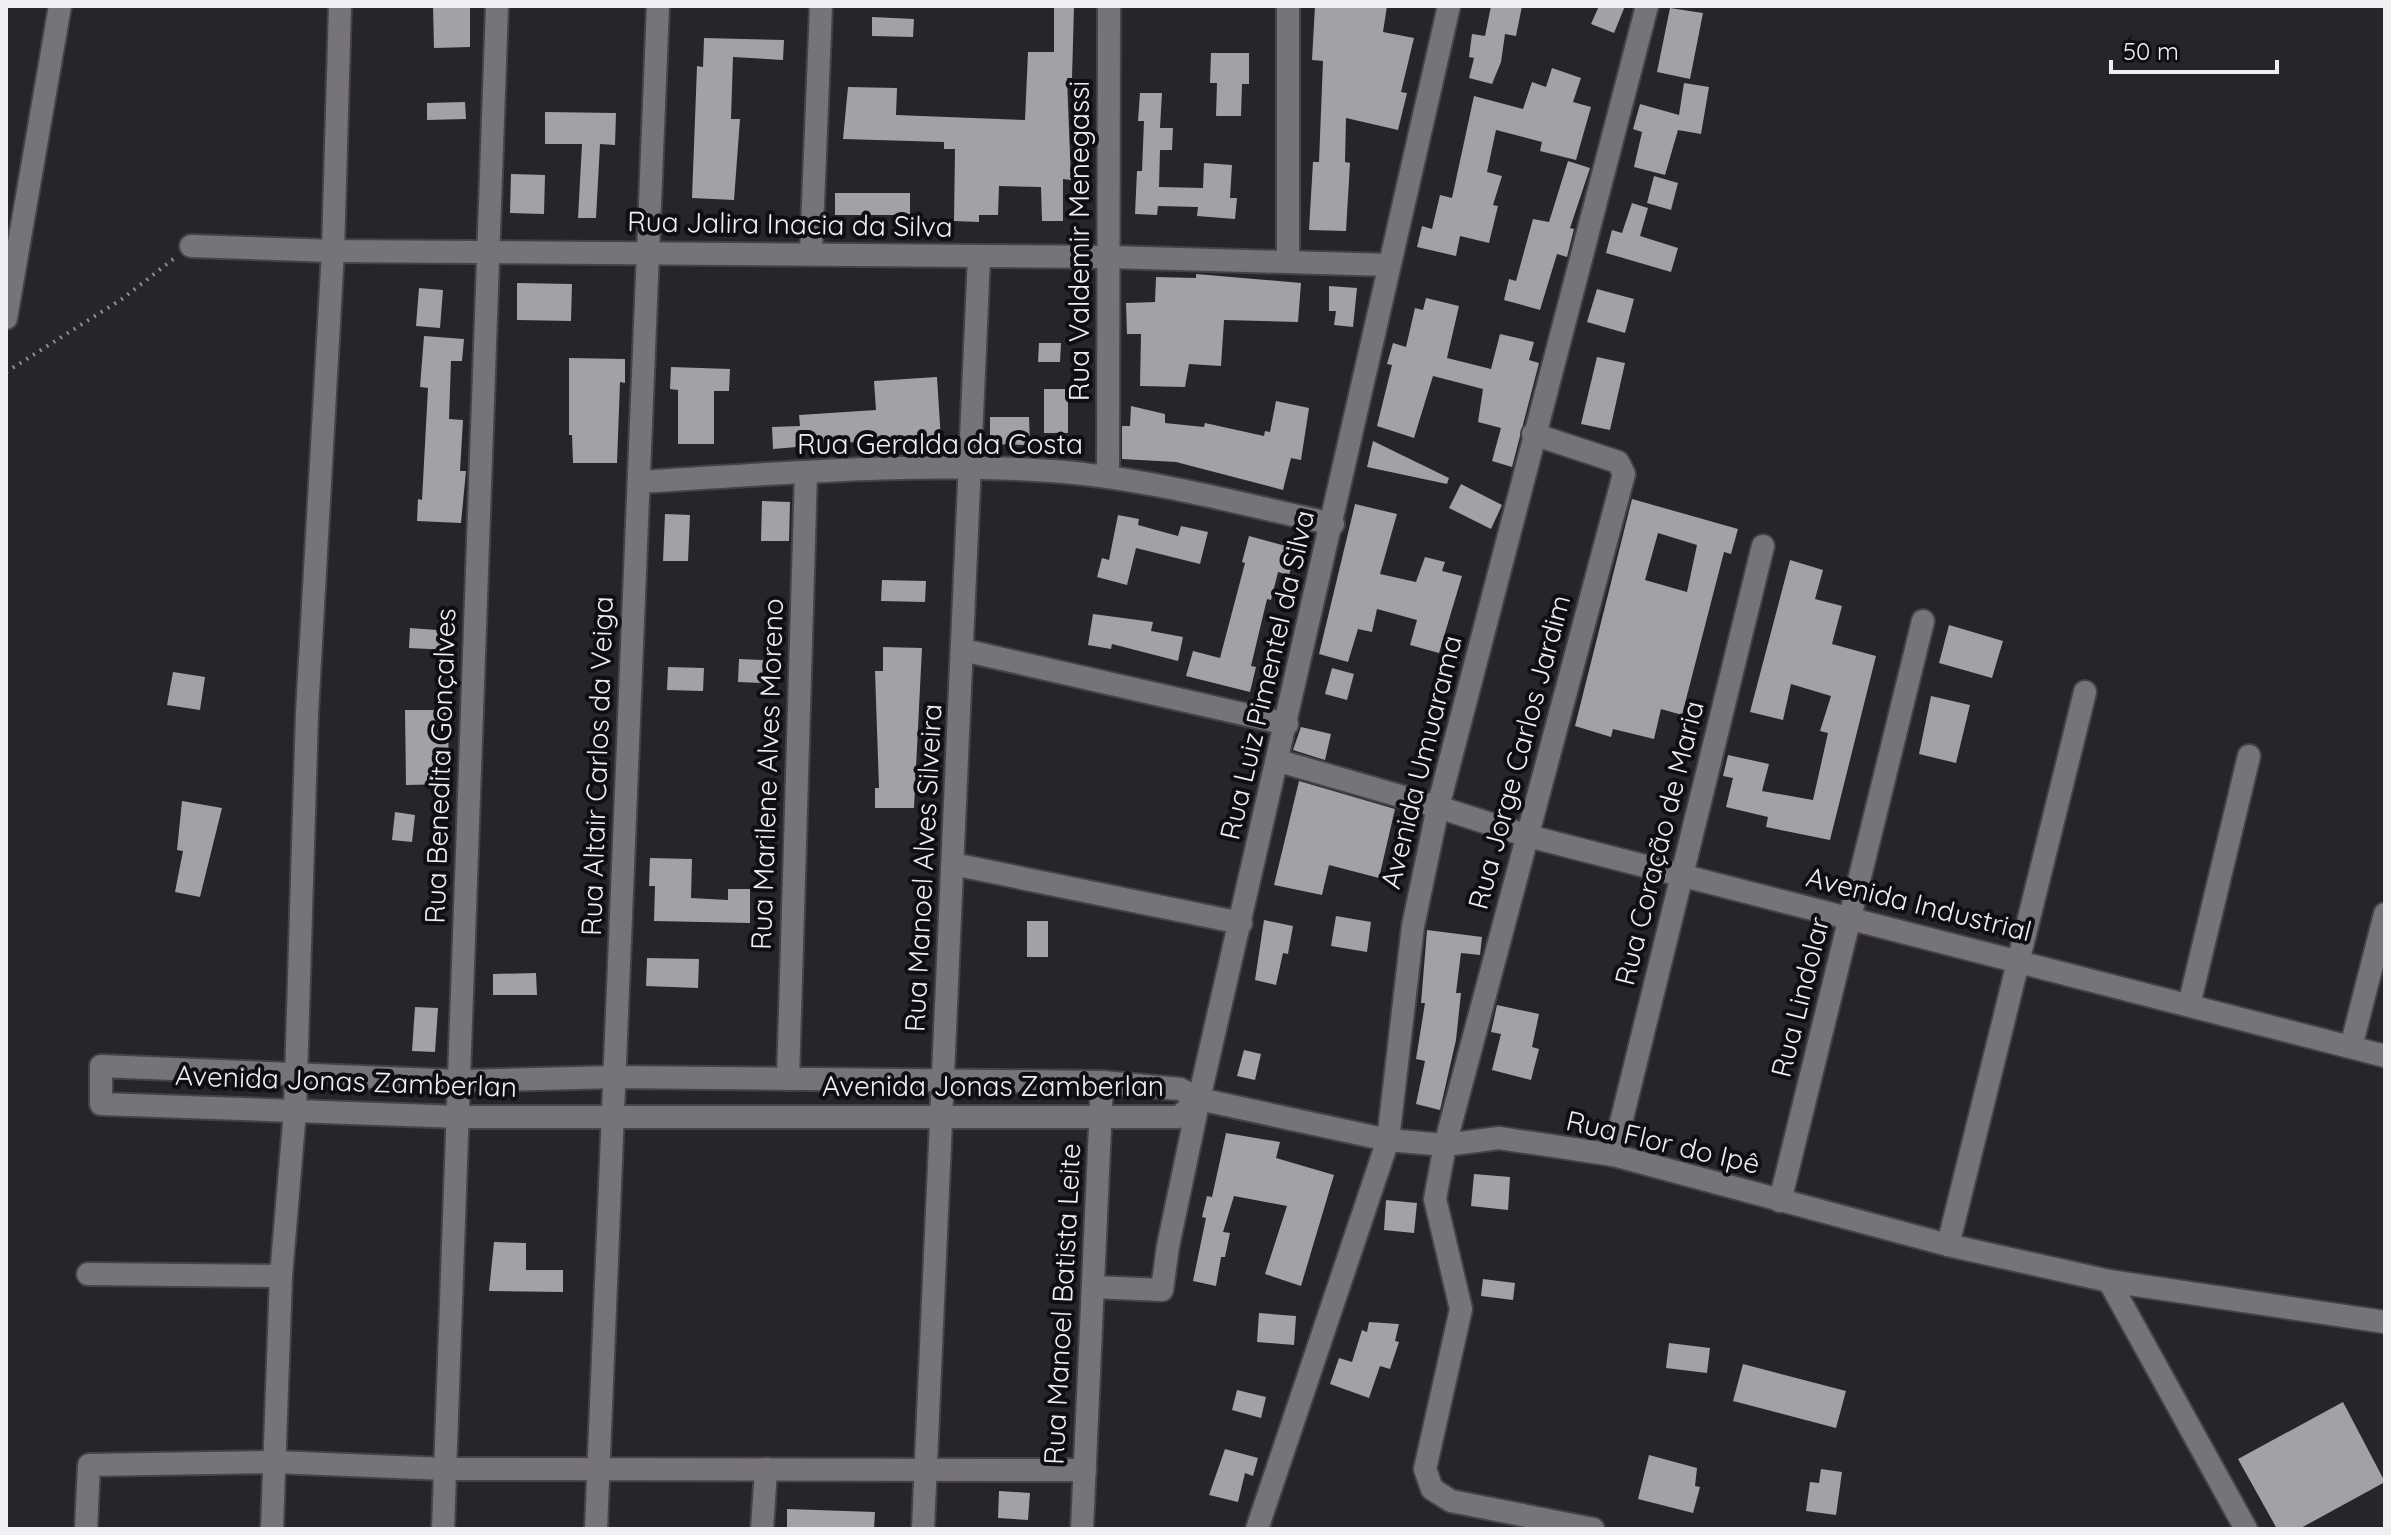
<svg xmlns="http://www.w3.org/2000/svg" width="2391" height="1535" font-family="Quicksand,sans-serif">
	<rect width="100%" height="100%" fill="#27242a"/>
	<g fill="#a4a0a7" fill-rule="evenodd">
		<path d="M433 6H470V47L434 48Z"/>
		<path d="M1054 6H1074L1072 78H1067L1071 180 1063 179V221H1042L1041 187 999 186 998 215H979V222L954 221 955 149H944V142L843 139 848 87 897 88 896 115 1025 120 1028 52H1054Z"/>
		<path d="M1315 6H1387L1383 32 1414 38 1401 92 1407 93 1398 130 1346 118 1345 162 1350 163 1346 231 1309 230 1313 162H1319L1323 61 1312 60Z"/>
		<path d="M1491 6H1522L1516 36 1505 34 1501 62 1492 84 1469 78 1474 58 1469 57 1472 34 1485 36Z"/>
		<path d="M1599 6H1625L1614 33 1591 24Z"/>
		<path d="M1670 8 1703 13 1690 79 1657 72Z"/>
		<path d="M872 17 914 19 913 37 872 36Z"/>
		<path d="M704 38 784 40 783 60 733 57 731 119H740L734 200 692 198 697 66 703 67Z"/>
		<path d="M1211 53H1249V84H1242L1241 116H1216L1217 83H1210Z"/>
		<path d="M1552 68 1581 78 1573 102 1591 107 1576 160 1540 151 1542 142 1496 130 1487 172 1502 176 1493 205 1498 206 1489 243 1460 236 1456 256 1417 247 1422 226 1432 229 1440 195 1452 198 1474 96 1523 109 1532 82 1546 87Z"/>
		<path d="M1684 83 1709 87 1701 134 1678 130 1665 175 1634 167 1642 132 1633 129 1640 104 1679 115Z"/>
		<path d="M1140 93H1162L1160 128H1173L1172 150H1160L1159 187 1203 188 1204 163 1232 165 1230 198H1237L1235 219 1197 216 1198 207 1158 206 1157 215 1135 214 1137 171H1142L1144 121H1138Z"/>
		<path d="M465 102 466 119 427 120V103Z"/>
		<path d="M545 112 616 113 615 145 600 144 596 218H578L582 144H545Z"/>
		<path d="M1568 161 1590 168 1570 228 1574 229 1567 257 1557 254 1540 310 1504 300 1509 279 1516 281 1533 219 1549 222Z"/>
		<path d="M511 174 545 175 544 214 510 213Z"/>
		<path d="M1654 176 1678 183 1671 210 1647 203Z"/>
		<rect x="835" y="193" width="75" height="22"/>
		<path d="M1632 203 1648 208 1640 236 1678 248 1671 272 1606 253 1612 230 1622 233Z"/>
		<path d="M1196 274 1301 283 1298 322 1224 320 1221 366 1189 364 1185 387 1140 386 1141 334H1127L1126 303 1155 302 1156 277 1196 278Z"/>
		<path d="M517 283 572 284 571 321 517 320Z"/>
		<path d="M1329 286 1357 288 1353 327 1334 325 1336 311H1329Z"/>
		<path d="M419 288 443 290 440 328 416 326Z"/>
		<path d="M1597 289 1634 299 1625 333 1587 322Z"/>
		<path d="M1426 298 1459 306 1447 358 1491 369 1500 334 1534 342 1529 360 1539 363 1512 467 1492 461 1501 428 1478 422 1483 389 1433 376 1414 438 1377 426 1392 365 1387 364 1393 343 1406 347 1415 308 1423 310Z"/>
		<path d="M424 336 464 339 462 361H451L449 419 463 420 460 471H466L461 523 417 521 418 499 422 500 428 388 420 387Z"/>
		<path d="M1039 343H1061L1060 362H1038Z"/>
		<path d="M1597 357 1625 363 1610 430 1581 424Z"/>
		<path d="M569 358 625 359V383L620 382 617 463H573L572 435H569Z"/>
		<path d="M671 367 730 369 729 391H714V444H678V390L670 389Z"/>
		<path d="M937 377 941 441 878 444V440L773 449 772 427 800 426 799 415 876 410 874 381Z"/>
		<rect x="1044" y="389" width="24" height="44"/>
		<path d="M1276 401 1309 408 1301 460 1291 458 1283 490 1176 462 1122 459V426H1130L1131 406 1165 414V423L1204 427 1205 423 1264 436 1265 431 1270 432Z"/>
		<path d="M990 417H1029L1030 445 990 444Z"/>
		<path d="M1373 441 1449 478 1447 484 1367 467Z"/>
		<path d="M1461 484 1502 505 1491 529 1449 508Z"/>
		<path d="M1632 499 1738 529 1731 554 1724 552 1682 715 1661 709 1654 739 1613 729 1611 737 1575 726ZM1658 533 1697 545 1687 592 1645 580Z"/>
		<path d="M762 501 790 502 789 541H761Z"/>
		<path d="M1355 504 1397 514 1380 574 1416 582 1425 557 1445 562 1442 571 1462 576 1439 653 1410 645 1417 620 1377 609 1372 632 1358 629 1348 662 1319 654Z"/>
		<path d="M665 514 690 515 688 561H663Z"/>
		<path d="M1118 515 1139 519 1138 525 1178 536 1181 526 1208 532 1200 564 1136 548 1127 585 1097 577 1102 558 1109 560Z"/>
		<path d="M1249 536 1297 549 1289 575 1278 572 1271 600 1267 599 1251 666 1256 667 1250 692 1186 676 1193 651 1220 658 1245 563 1242 562Z"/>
		<path d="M1790 560 1823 570 1815 599 1842 606 1832 644 1876 656 1830 840 1766 827 1768 817 1726 807 1733 778 1723 776 1728 755 1769 764 1762 791 1813 800 1828 733 1820 731 1831 696 1791 684 1783 720 1750 712Z"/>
		<path d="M882 580 926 581 925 602 881 601Z"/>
		<path d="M1093 614 1153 622 1151 631 1183 637 1178 661 1112 644 1111 649 1088 645Z"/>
		<path d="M1949 625 2003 641 1992 678 1939 663Z"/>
		<path d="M410 628 451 631 450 650 409 648Z"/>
		<path d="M883 647 922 648 914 808H875V788H879L875 671H883Z"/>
		<path d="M739 659 763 660 762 683 738 682Z"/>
		<path d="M668 667 704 668 703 691 667 690Z"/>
		<path d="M1332 668 1354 674 1347 700 1325 694Z"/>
		<path d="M173 672 205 677 200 710 167 705Z"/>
		<path d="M1931 696 1970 705 1956 763 1919 754Z"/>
		<path d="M405 710H448L449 784 406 785Z"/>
		<path d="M1301 727 1331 734 1325 760 1293 750Z"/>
		<path d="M1299 781 1395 809 1379 878 1329 865 1322 895 1274 885Z"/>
		<path d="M182 801 222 808 200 897 175 892 183 851 177 850Z"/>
		<path d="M395 812 415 815 412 842 392 840Z"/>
		<path d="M650 858 692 859 691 898 728 900V889H750V923L654 921 655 886H649Z"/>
		<path d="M1336 916 1371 922 1367 952 1331 946Z"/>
		<path d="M1264 920 1293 926 1288 954 1283 953 1276 985 1255 980Z"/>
		<rect x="1027" y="921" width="21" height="36"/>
		<path d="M1427 930 1482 937 1480 955 1461 953 1456 993H1461L1456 1040 1440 1110 1416 1104 1425 1061 1416 1059 1425 1003H1421Z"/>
		<path d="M647 958 699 959 698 988 646 986Z"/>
		<path d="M536 973 537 995H493V974Z"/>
		<path d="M1497 1005 1539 1014 1532 1047 1539 1049 1531 1080 1492 1070 1501 1034 1491 1032Z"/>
		<path d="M415 1007 438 1008 435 1052 412 1051Z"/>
		<path d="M1244 1050 1261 1054 1255 1080 1237 1076Z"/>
		<path d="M1226 1133 1280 1142 1276 1158 1334 1175 1301 1286 1265 1274 1287 1206 1234 1196 1223 1232 1230 1233 1225 1257H1221L1216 1286 1193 1281 1206 1218 1202 1217 1207 1196 1212 1197Z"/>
		<path d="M1474 1174 1510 1177 1508 1210 1471 1206Z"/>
		<path d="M1386 1200 1417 1203 1414 1233 1384 1230Z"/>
		<path d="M494 1242 526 1243V1270H563V1292L489 1291Z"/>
		<path d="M1483 1279 1515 1283 1513 1300 1481 1296Z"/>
		<path d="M1259 1313 1296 1316 1294 1345 1257 1342Z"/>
		<path d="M1369 1322 1399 1324 1395 1341 1399 1342 1390 1369 1380 1366 1369 1398 1330 1384 1339 1358 1352 1362 1362 1330 1367 1332Z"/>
		<path d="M1669 1343 1710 1348 1707 1373 1666 1368Z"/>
		<path d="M1743 1364 1846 1391 1836 1428 1733 1401Z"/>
		<path d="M1237 1390 1266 1397 1261 1418 1232 1410Z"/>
		<path d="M2343 1402 2385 1482 2299 1529H2277L2238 1459Z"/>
		<path d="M1225 1449 1258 1458 1253 1476 1245 1473 1238 1502 1209 1495Z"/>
		<path d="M1649 1455 1697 1468 1695 1486 1700 1487 1693 1513 1638 1499Z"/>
		<path d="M1821 1469 1842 1472 1836 1515 1806 1511 1810 1482 1819 1483Z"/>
		<path d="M999 1491 1030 1493 1028 1520 998 1518Z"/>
		<path d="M787 1509 875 1512 874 1529H787Z"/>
	</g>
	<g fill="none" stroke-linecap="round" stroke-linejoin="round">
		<defs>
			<g id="minor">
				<path d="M1288 6V260"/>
				<path d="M191 246 333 251 1110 257 1389 265"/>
				<path d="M811 253 821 6"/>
				<path d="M6 318 60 6"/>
				<path d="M1533 434 1618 462 1624 474 1445 1145 1435 1199 1461 1309 1425 1469 1432 1489 1451 1501 1593 1529"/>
				<path d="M1108 477 1109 6"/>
				<path d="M639 482C775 474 915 461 1052 471 1147 478 1241 504 1333 524"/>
				<path d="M963 650 1287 724"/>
				<path d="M1279 761 1438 807"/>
				<path d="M953 864 1241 923"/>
				<path d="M2189 1005 2249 756"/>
				<path d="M2351 1047 2385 914"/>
				<path d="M788 1079 806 472"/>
				<path d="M1199 1099 1179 1117H460L101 1104V1066L459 1081 615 1077 1102 1082 1180 1089 1199 1099 1388 1140 1445 1145 1499 1138 1613 1155 1948 1245 2109 1281 2385 1322"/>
				<path d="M1613 1155 1763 546"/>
				<path d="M1780 1201 1923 621"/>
				<path d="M1948 1245 2085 692"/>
				<path d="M88 1274 281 1276"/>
				<path d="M2109 1281 2246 1529"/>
				<path d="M1093 1287 1162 1290 1168 1246 1199 1099 1449 6"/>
				<path d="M86 1529 89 1465 276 1462 445 1469 1085 1470"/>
				<path d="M272 1529 281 1276 295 1111 307 713 333 251 340 6"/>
				<path d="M443 1529 497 6"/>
				<path d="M596 1529 658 6"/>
				<path d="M762 1529 766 1469"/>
				<path d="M923 1529 979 257"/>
				<path d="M1082 1529 1102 1082"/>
			</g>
			<g id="tertiary">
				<path d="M1438 807 1528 836 2385 1056"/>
				<path d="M1257 1529 1388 1140 1413 926 1438 807 1647 6"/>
			</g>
		</defs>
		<use href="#minor" stroke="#464348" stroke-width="26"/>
		<use href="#tertiary" stroke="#464348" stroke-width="26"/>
		<path stroke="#8f8c91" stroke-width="4" stroke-dasharray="2 6" stroke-linecap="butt" d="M6 372 122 299 176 257"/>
		<use href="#minor" stroke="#77737a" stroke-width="22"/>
		<use href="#tertiary" stroke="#77737a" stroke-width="22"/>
	</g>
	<g text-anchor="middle" stroke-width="8" stroke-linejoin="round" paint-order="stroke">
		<g font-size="28" fill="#f0eef2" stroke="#0f0e10">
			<text transform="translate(790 224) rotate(1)" y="10">Rua Jalira Inacia da Silva</text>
			<text transform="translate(1079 241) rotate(-90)" y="10">Rua Valdemir Menegassi</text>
			<text x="940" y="454">Rua Geralda da Costa</text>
			<text transform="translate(1267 675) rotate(-77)" y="10">Rua Luiz Pimentel da Silva</text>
			<text transform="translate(1519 752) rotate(-75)" y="10">Rua Jorge Carlos Jardim</text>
			<text transform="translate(1421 762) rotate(-76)" y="10">Avenida Umuarama</text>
			<text transform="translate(440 766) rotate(-88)" y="10">Rua Benedita Gonçalves</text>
			<text transform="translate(597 766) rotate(-88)" y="10">Rua Altair Carlos da Veiga</text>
			<text transform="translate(767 774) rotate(-88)" y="10">Rua Marilene Alves Moreno</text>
			<text transform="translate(1659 843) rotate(-76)" y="10">Rua Coração de Maria</text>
			<text transform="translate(923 868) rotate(-87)" y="10">Rua Manoel Alves Silveira</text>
			<text transform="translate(1919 904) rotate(14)" y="10">Avenida Industrial</text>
			<text transform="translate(1800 997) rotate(-76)" y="10">Rua Lindolar</text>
			<text transform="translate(346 1081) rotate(2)" y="10">Avenida Jonas Zamberlan</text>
			<text x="993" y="1096">Avenida Jonas Zamberlan</text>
			<text transform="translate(1663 1142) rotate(13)" y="10">Rua Flor do Ipê</text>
			<text transform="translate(1062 1304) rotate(-87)" y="10">Rua Manoel Batista Leite</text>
		</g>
	</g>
	<rect width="2391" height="1535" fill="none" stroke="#f0eef2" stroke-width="16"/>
	<path d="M2111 60v12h166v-12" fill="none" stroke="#f0eef2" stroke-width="4"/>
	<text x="2123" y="60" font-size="24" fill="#f0eef2" stroke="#0f0e10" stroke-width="6" paint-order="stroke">50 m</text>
</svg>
